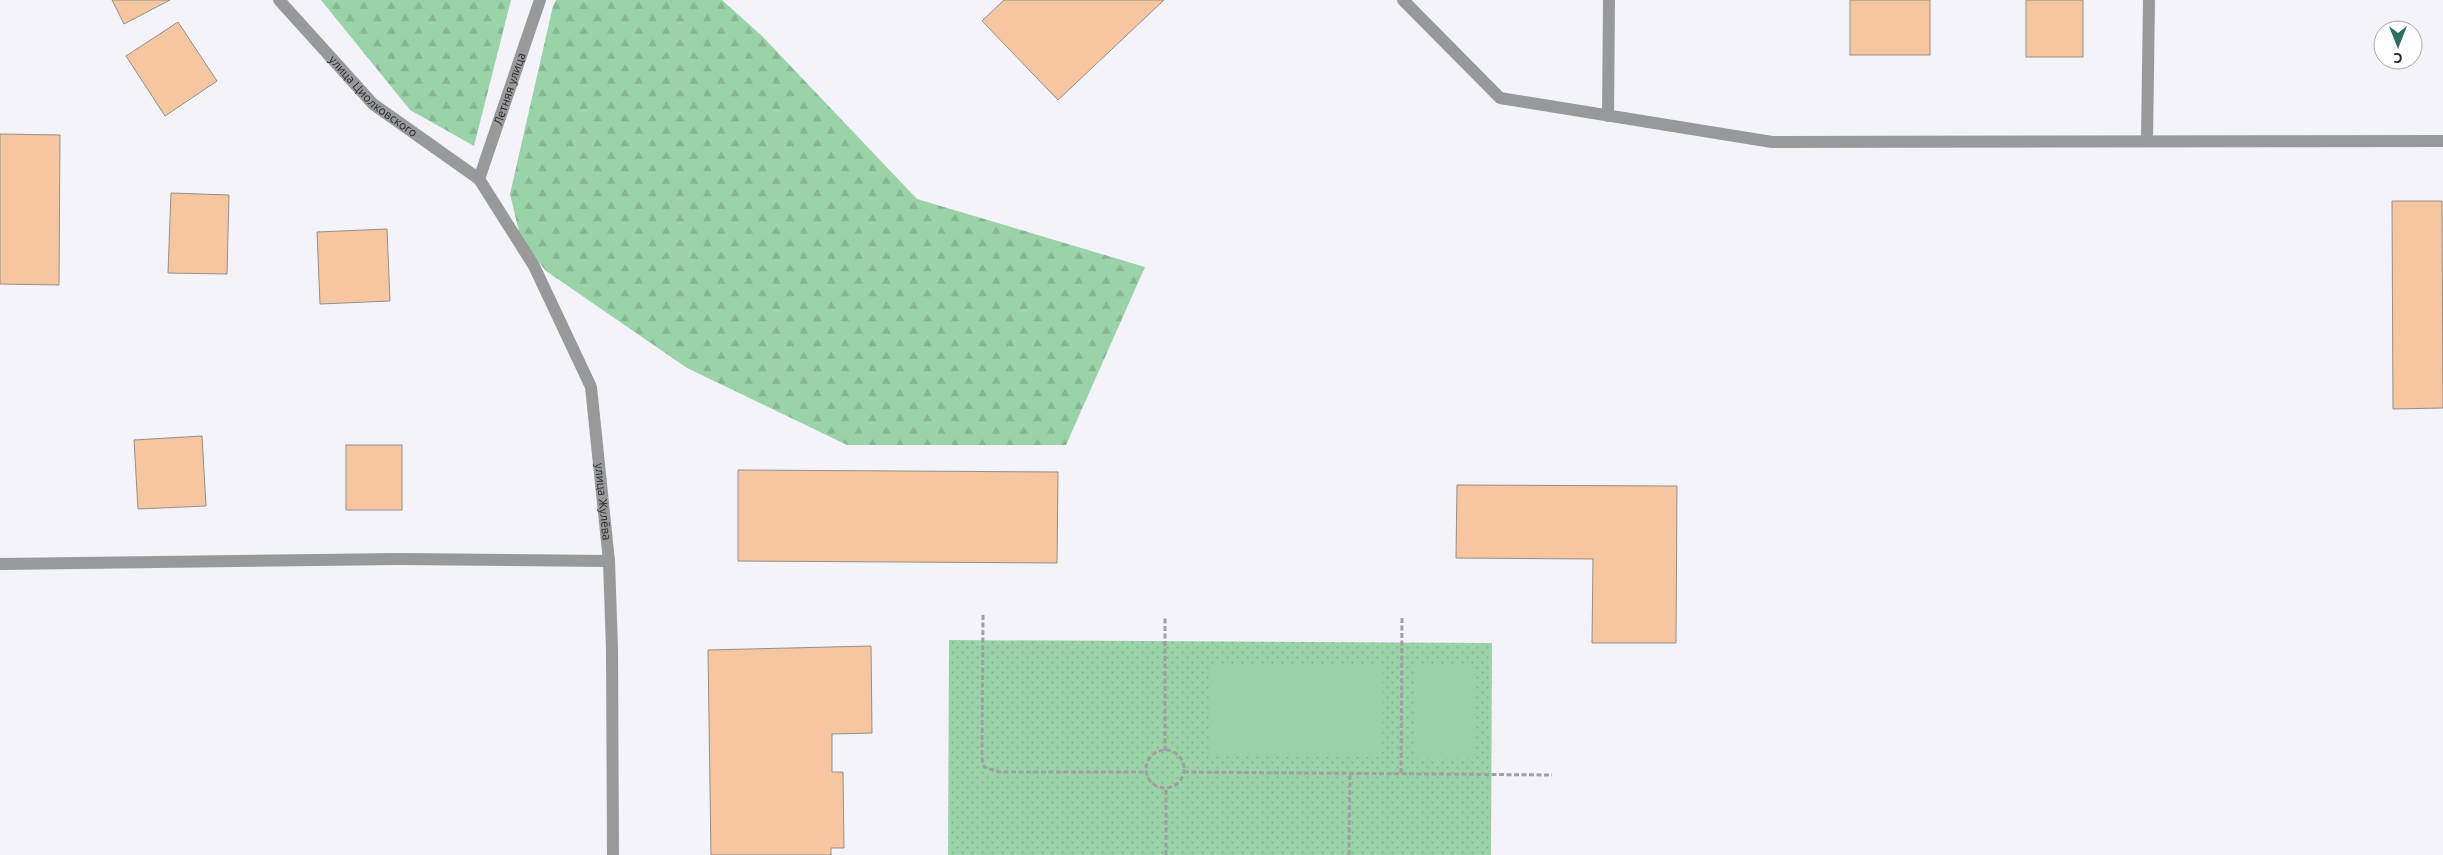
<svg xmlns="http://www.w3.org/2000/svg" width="2443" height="855" font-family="Ubuntu,sans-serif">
	<defs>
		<pattern id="grass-dots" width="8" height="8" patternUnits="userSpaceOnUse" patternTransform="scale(1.25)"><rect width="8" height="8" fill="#9bd3a8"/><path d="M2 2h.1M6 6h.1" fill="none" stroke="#86b591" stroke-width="1.8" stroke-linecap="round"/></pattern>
		<pattern id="forest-firs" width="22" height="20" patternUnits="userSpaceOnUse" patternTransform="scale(1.25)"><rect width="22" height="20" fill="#9bd3a8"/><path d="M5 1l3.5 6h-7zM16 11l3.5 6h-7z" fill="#86b591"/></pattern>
	</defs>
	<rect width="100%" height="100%" fill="#f3f3f9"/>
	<path fill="url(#grass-dots)" d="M949 640 1492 643 1491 855H948Z"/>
	<g fill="url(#forest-firs)">
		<path d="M321 0H511L474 146 410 110Z"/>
		<path d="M556 0H722L762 36 917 199 1145 267 1066 445H847L687 368 546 271 521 240 510 194 553 6Z"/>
	</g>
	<g fill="#9bd3a8">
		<path d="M1211 666 1383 667 1382 757 1210 756Z"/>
		<path d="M1415 667H1476V758H1414Z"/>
	</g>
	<g fill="#f5c69f" stroke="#938f8b">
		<path d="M112 0H170L124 24Z"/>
		<path d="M1004 0H1164L1058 100 982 21Z"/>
		<rect x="1850" y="0" width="80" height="55"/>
		<rect x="2026" y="0" width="57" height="57"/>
		<path d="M178 22 217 81 165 116 126 56Z"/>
		<path d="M0 134 60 135 59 285 0 284Z"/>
		<path d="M171 193 229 195 227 274 168 273Z"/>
		<path d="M2392 201H2442L2443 408 2393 409Z"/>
		<path d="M387 229 390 301 320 304 317 232Z"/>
		<path d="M202 436 206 506 138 509 134 440Z"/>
		<rect x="346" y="445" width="56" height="65"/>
		<path d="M738 470 1058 472 1057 563 738 561Z"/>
		<path d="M1457 485 1677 486 1676 643H1592L1593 559 1456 558Z"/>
		<path d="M871 646 872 733 832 734V772H843L844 848H831V855H711L708 650Z"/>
	</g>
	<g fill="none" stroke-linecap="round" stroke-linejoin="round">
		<g stroke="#a0a0a4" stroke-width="3" stroke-dasharray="5 2.5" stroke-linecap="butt">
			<path d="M983 615 982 758 984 767 999 772H1147"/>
			<circle cx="1165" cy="769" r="19"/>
			<path d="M1165 751V616"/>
			<path d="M1184 772 1552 775"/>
			<path d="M1401 773 1402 617"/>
			<path d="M1166 855V788"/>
			<path d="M1349 855 1350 773"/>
		</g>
		<path stroke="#97999b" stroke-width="12" d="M1403 0 1500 98 1772 142 2443 141"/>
		<g stroke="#97999b" stroke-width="12">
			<path id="s1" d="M279 0 373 104 479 179 534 266 591 387 609 561 612 649 613 855"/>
			<path d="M1608 116 1609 0"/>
			<path d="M2147 140 2149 0"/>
			<path id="s2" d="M479 179 540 0"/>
			<path d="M0 564 399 559 609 561"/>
		</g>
	</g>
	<g text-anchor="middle" stroke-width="4" stroke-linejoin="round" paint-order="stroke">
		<g font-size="12" fill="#272729" stroke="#fff">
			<text dy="4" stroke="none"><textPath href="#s2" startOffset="95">Летняя улица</textPath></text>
			<text dy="4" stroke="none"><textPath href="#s1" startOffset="135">улица Циолковского</textPath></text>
			<text dy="4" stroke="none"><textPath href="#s1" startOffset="622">улица Жулёва</textPath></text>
		</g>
	</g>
	<g transform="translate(2398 45) rotate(180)"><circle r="24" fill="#ffffff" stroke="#a9a9a9"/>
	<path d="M0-4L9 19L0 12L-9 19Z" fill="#2c6f60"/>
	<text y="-8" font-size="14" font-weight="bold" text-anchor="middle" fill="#272729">С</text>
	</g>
</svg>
